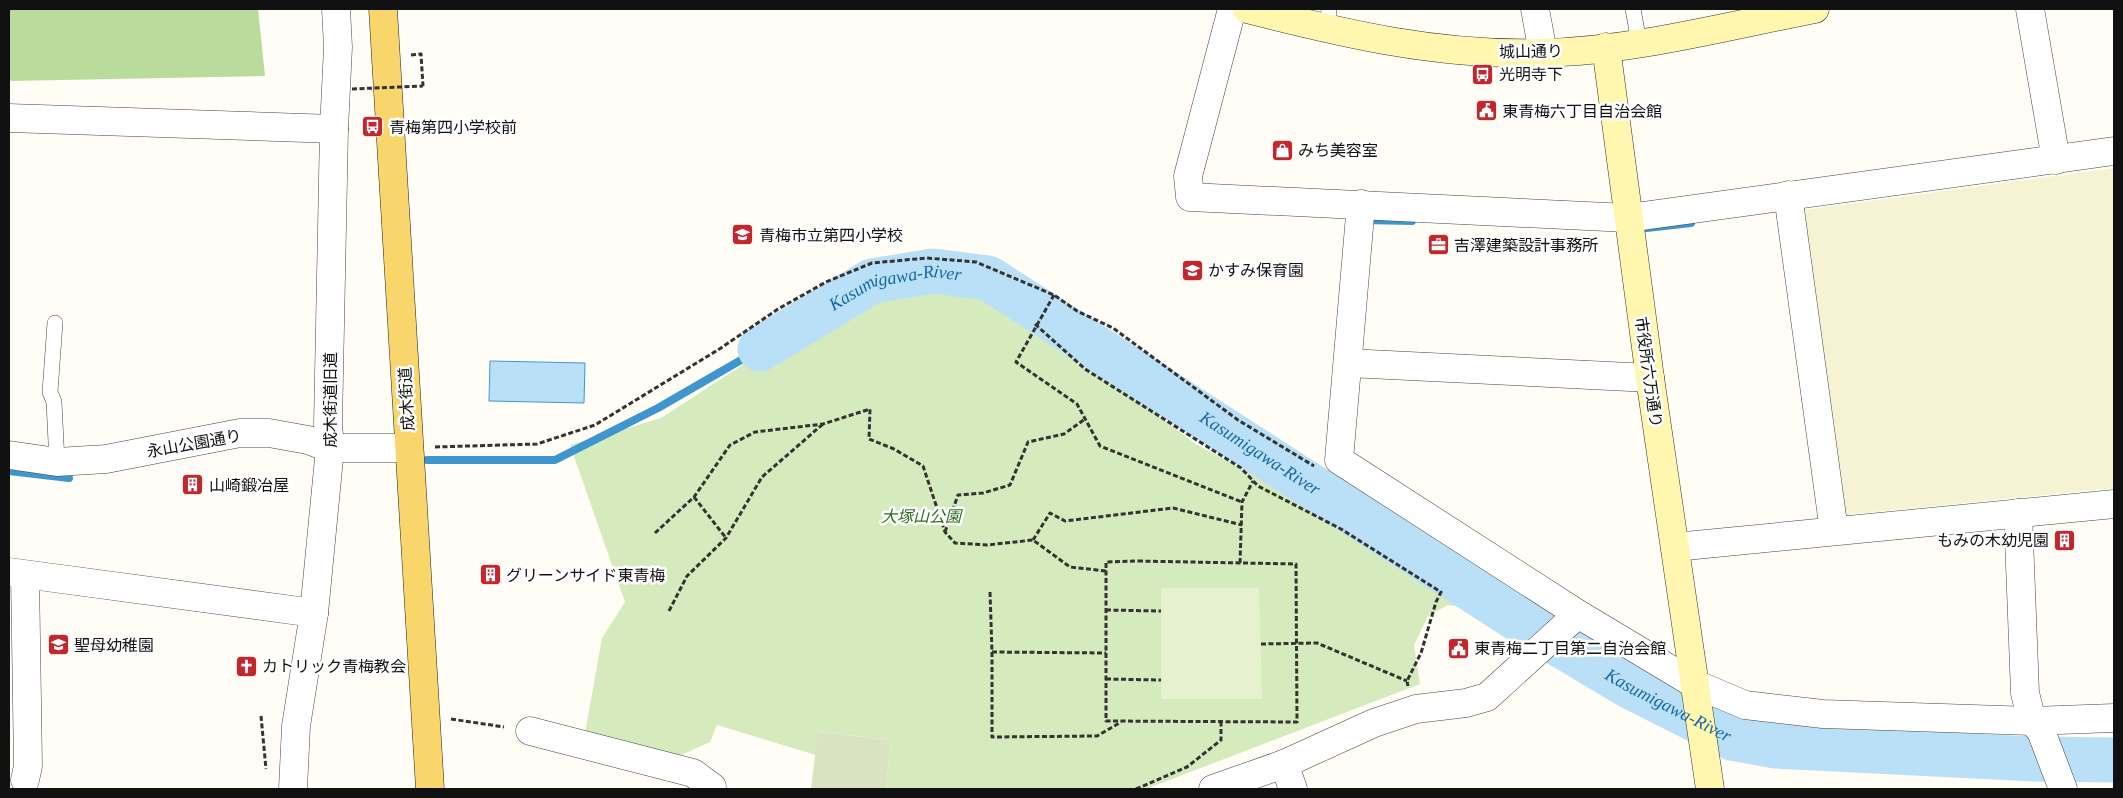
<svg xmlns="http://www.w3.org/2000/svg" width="2123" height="798" font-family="'Times New Roman','Noto Sans JP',serif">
	<rect width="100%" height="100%" fill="#fffdf5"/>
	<path fill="#f6f3d4" d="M2114 168V488L1833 516 1788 212Z"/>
	<path fill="#d5ebbd" d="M933 271 987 283 1194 443 1479 596 1472 608 1448 605 1428 616 1414 645 1420 684 1146 789H886L891 740 819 732 816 755 717 725 710 742 671 760 585 733 602 638 625 602 570 445 661 418 882 274Z"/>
	<path fill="#b9dc9c" d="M9 9H258L265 76 11 81 9 79Z"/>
	<path fill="#d9e3c4" d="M818 732 891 740 886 789H811Z"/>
	<path fill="#e6f2cf" d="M1161 588H1259L1262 699H1161Z"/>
	<path fill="#b9e0f7" stroke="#3f96cf" d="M490 361 585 363 584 403 489 401Z"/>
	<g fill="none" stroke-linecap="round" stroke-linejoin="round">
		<g stroke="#3f96cf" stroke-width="8">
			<path d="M1363 220 1412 221"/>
			<path d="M1638 229 1691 223"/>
			<path d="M427 460H555L658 408 760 349"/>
			<path d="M9 471 69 478"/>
		</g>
		<path stroke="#b9e0f7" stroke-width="45" id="s1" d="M760 349 872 281 933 271 988 278 1527 625 1629 686 1732 738 1776 746 2035 759 2114 760"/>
		<defs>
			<g id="lane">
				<path d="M1633 9 1639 42"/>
				<path d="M1327 29 1329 9"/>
				<path d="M55 323 50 392 54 402 57 462"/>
			</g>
			<g id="street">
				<path d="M1232 9 1188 176 1190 197 1628 218 2114 151"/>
				<path d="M1535 9 1543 53"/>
				<path d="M2030 9 2056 160"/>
				<path d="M9 118 334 129"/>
				<path d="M1788 195 1834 531"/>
				<path d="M1361 204 1339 460 1578 614 1693 683 1745 705 1823 714 2032 721 2114 718"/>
				<path d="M1348 363 1650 378"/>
				<path d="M9 455 57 462 106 459 240 433H269L308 440 330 448H409"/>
				<path d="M2018 513 2025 693 2032 721 2041 731 2063 789"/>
				<path d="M1675 547 2114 504"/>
				<path d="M9 572 314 613"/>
				<path d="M25 575 28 766 25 780"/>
				<path d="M530 731 693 773 712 787V789"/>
				<path d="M1284 764 1293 789"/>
				<path d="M293 789 296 726 314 613 330 448 328 424 334 129 338 47 336 9"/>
				<path d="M1213 789 1284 764 1374 723 1416 709 1466 703 1487 697 1578 614"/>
			</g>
			<g id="secondary">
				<path d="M1247 9C1345 34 1439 56 1542 53 1634 51 1726 26 1815 9"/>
				<path d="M1606 47 1650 378 1710 789"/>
			</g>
			<path id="primary" d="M383 9 430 789"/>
		</defs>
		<use href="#lane" stroke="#444" stroke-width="16"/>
		<use href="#street" stroke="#444" stroke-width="29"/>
		<use href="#secondary" stroke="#333" stroke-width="29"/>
		<use href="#primary" stroke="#222" stroke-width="29"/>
		<g stroke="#333" stroke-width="3" stroke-dasharray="5 2.5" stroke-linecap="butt">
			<path d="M411 55 421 54 423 86"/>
			<path d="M1054 295 1016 362 1077 404 1100 446 1242 502"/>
			<path d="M1035 324 1085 369 1241 468 1258 486 1341 529 1441 592 1436 602 1421 653 1407 681 1408 686"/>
			<path d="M435 447 537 444 595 425 721 348 778 309 826 282 872 263 927 258 976 262 1054 295 1077 311 1113 328 1238 420 1314 466"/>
			<path d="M694 497 726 538"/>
			<path d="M945 532 958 495 983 493 1010 485 1028 442 1064 434 1085 419"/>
			<path d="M655 533 694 497 730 445 755 432 823 424 870 409 869 439 894 449 923 466 945 532 955 543 987 545 1033 540 1070 567 1106 571"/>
			<path d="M1033 540 1050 513 1065 521 1173 508 1242 525"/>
			<path d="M1138 561 1296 564 1297 722 1106 721V562Z"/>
			<path d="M1240 563 1242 502 1253 481"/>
			<path d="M990 592 992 652V737L1097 736 1121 722"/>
			<path d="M1106 610 1161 611"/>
			<path d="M669 611 687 576 726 538 762 477 823 424"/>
			<path d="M1261 644 1317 643 1407 681"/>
			<path d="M992 652 1106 653"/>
			<path d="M1106 679 1161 680"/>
			<path d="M261 716 266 769"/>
			<path d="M451 719 504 727"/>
			<path d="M1136 789 1187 767 1221 740V722"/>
		</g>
		<use href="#lane" stroke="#fff" stroke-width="15"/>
		<use href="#street" stroke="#fff" stroke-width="28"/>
		<use href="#secondary" stroke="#fff6b0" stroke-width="28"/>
		<use href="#primary" stroke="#f9d66b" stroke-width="28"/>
		<path stroke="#333" stroke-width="3" stroke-dasharray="5 2.5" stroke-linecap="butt" d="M352 89 423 86"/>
	</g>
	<defs>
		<symbol id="bus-square" viewBox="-11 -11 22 22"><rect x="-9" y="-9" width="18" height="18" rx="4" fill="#c4262e" stroke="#fff"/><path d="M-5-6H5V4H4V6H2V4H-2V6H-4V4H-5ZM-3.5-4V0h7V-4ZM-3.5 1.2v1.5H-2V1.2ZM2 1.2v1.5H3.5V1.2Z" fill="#fff"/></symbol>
		<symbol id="civic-square" viewBox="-11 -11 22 22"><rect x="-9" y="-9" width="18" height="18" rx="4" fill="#c4262e" stroke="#fff"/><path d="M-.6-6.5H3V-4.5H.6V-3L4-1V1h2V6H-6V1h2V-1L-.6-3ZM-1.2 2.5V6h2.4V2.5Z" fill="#fff"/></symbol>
		<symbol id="shop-square" viewBox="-11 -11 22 22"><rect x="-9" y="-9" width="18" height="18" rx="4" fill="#c4262e" stroke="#fff"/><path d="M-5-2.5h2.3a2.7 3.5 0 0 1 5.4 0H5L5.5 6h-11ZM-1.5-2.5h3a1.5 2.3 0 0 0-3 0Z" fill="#fff"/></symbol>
		<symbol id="school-square" viewBox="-11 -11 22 22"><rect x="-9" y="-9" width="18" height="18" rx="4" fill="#c4262e" stroke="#fff"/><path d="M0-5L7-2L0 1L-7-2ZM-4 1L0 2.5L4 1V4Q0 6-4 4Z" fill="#fff"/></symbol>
		<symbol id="office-square" viewBox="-11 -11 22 22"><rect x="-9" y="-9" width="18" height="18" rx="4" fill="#c4262e" stroke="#fff"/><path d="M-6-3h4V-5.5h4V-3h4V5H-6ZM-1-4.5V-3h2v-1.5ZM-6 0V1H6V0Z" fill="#fff"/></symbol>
		<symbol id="building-square" viewBox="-11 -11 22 22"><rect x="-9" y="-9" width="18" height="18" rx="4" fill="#c4262e" stroke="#fff"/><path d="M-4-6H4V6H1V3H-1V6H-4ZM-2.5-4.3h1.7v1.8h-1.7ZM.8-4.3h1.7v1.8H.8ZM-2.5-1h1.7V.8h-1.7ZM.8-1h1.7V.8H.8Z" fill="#fff"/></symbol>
		<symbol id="church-square" viewBox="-11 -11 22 22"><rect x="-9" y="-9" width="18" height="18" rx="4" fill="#c4262e" stroke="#fff"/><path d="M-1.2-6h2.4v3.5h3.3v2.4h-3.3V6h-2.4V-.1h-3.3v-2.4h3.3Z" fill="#fff"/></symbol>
	</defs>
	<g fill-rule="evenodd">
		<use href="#bus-square" x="1470" y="62" width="25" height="25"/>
		<use href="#civic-square" x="1474" y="98" width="25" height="25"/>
		<use href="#bus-square" x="360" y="114" width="25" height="25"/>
		<use href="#shop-square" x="1270" y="138" width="25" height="25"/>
		<use href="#school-square" x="730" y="222" width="25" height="25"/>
		<use href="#office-square" x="1426" y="232" width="25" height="25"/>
		<use href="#school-square" x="1180" y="258" width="25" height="25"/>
		<use href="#building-square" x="180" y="472" width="25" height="25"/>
		<use href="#building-square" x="2052" y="528" width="25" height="25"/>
		<use href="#building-square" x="478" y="562" width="25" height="25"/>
		<use href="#school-square" x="46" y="632" width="25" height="25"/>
		<use href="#civic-square" x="1446" y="636" width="25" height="25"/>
		<use href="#church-square" x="234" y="654" width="25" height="25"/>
	</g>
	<g text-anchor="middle" stroke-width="5" stroke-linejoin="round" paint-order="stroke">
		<g font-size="16" fill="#111" stroke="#fff">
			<text transform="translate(1531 51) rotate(-1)" y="6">城山通り</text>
			<text transform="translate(1649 372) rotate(82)" y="6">市役所六万通り</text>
			<text transform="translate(406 399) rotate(-93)" y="6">成木街道</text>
			<text transform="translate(330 400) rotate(-90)" y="6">成木街道旧道</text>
			<text transform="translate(194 443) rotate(-10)" y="6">永山公園通り</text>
		</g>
		<g font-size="16" fill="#111" stroke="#fff" text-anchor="start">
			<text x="1499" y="80">光明寺下</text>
			<text x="1502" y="117">東青梅六丁目自治会館</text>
			<text x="389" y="133">青梅第四小学校前</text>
			<text x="1298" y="156">みち美容室</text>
			<text x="759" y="241">青梅市立第四小学校</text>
			<text x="1454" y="251">吉澤建築設計事務所</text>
			<text x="1208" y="276">かすみ保育園</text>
			<text x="209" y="491">山崎鍛冶屋</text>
			<text x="2049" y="546" text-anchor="end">もみの木幼児園</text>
			<text x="506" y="581">グリーンサイド東青梅</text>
			<text x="74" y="651">聖母幼稚園</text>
			<text x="1474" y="654">東青梅二丁目第二自治会館</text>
			<text x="262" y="672">カトリック青梅教会</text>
		</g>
		<g font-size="16" font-style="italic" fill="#2f6b1f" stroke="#fff">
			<text x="921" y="522">大塚山公園</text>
		</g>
		<g font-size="18" font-style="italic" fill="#1768a6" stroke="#fff">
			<text dy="6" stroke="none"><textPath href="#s1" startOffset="152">Kasumigawa-River</textPath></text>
			<text dy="6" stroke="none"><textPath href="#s1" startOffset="572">Kasumigawa-River</textPath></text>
			<text dy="6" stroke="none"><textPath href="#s1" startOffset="1052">Kasumigawa-River</textPath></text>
		</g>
	</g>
	<rect width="2123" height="798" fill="none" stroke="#111111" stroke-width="20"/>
</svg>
